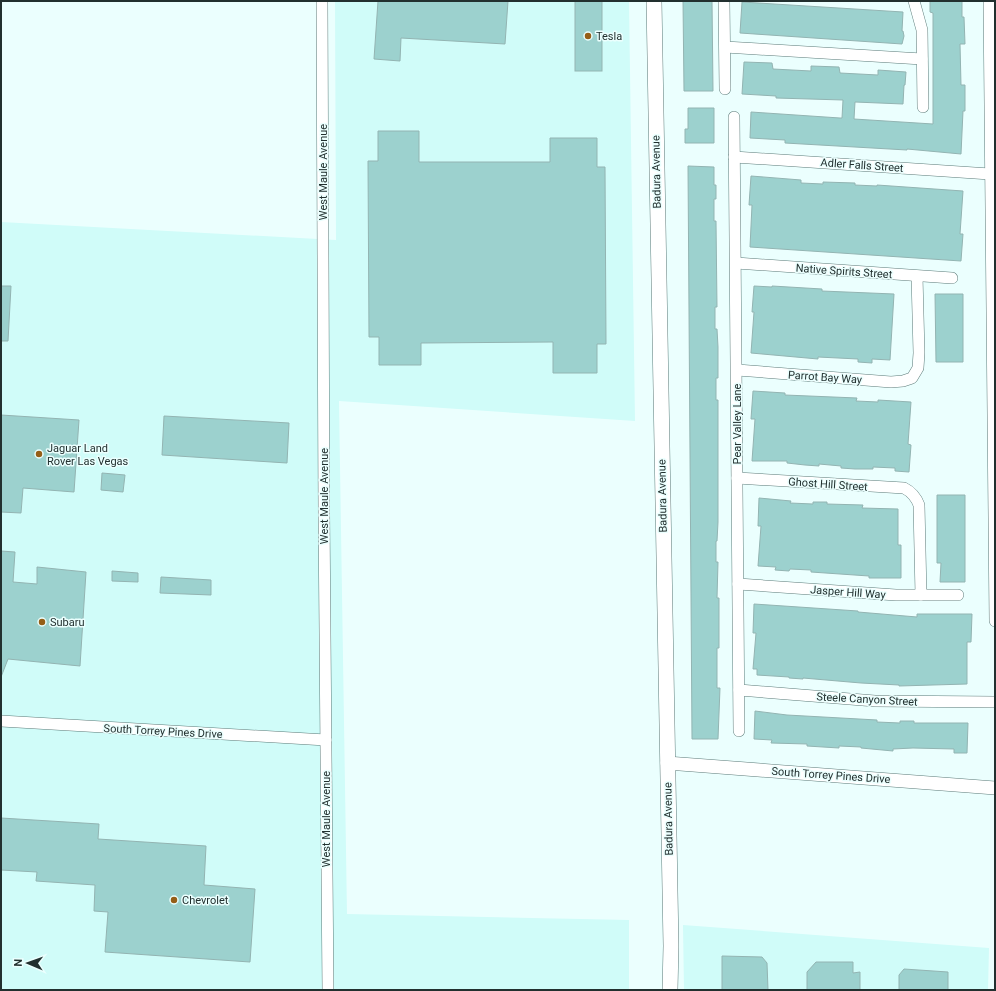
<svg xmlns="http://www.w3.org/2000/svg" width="996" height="991" font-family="Roboto,sans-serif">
	<rect width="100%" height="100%" fill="#ebfffe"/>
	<g fill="#d0fcf9">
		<path d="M335 1H629L635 421 339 401 347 914 629 920V990H1V222L336 240Z"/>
		<path d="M683 925 989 948 988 990H684Z"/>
	</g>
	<g fill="#9cd1ce" stroke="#93b4b2">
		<path d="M378 1H508L505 44 401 38 400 61 374 59Z"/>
		<rect x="575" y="1" width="27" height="70"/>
		<path d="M683 1H712L713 91H684Z"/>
		<path d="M930 1H962V17H964L965 44H960L961 85H965V111H963L961 154 907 149V150L785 143V140L750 138 751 112 840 118H842L843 100 776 98V96L742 94 744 62 772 63 773 69 811 71V66L839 67 840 73 878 75V70L906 72 905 85H904L903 104 855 102 854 119 933 124V13L930 12Z"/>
		<path d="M742 2 903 12 902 31H903L904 36 902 44 740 33Z"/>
		<path d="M688 108H714V143H685V129H688Z"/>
		<path d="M378 131H419V162H550V138H597V167H605L606 344H597V373H553V342L421 343V365H379V337H369L368 161H378Z"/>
		<path d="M688 166 714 167V185H716V199H714V221H716L717 307H715V329H717L718 347V378H716V400H718V522L717 541H716V562H718L717 598H719V648H717V688H720L718 739H692Z"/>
		<path d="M751 176 801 180V183L823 184V182L855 183V185L877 186V185L963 191 960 234H963L961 261 750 247 752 205H749Z"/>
		<path d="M1 286H11L8 341H1Z"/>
		<path d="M754 286 772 287V286L822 289V291L894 294 890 360 872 359V363L858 362V359L818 357V359L751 353 754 312H752Z"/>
		<path d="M935 294H963V362H936Z"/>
		<path d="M753 391 785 393V395L857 398 856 401 878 402V400L911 402 908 444 911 445 909 472 895 471V468L873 467V469H855L841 468V466L819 464V466L805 465 787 463V461H752L755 419H751Z"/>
		<path d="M1 415 79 420 74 492 23 488 21 513 1 512Z"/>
		<path d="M164 416 289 423 287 463 162 455Z"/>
		<path d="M102 473 125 475 123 492 101 490Z"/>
		<path d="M937 495H965V582H940L941 563H937Z"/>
		<path d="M759 498 791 501 790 503 813 504V502H827V504L863 505 862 508 898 509V545H901V578H869V576L811 572V570L790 569 789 571 775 570 776 567 758 566 761 526H758Z"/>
		<path d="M1 551 15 552 13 582 37 584V567L86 572 80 666 8 659 1 677Z"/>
		<path d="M112 571 138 573V582L112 581Z"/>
		<path d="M161 577 211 580V595L160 593Z"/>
		<path d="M754 604 858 611V612L917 617V614H972L971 642H967V684L899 686V685L861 683 803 678V679L789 678V677L757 675V669H753L756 633H753Z"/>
		<path d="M755 711 787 715 877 720V722L900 723V721H914V723H968L967 753H954V749L913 748 893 749V751L861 748V747L839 746V748L807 746V744L771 743 772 740 754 739Z"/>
		<path d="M1 818 99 824 98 839 206 846 204 885 255 889 250 962 105 952 108 912 94 911 95 885 36 881 37 872 1 870Z"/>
		<path d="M722 956 762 957 767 963 768 990H722Z"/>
		<path d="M816 962H853V973L860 972V990H807V972Z"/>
		<path d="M904 969 948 972V990H899V975Z"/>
	</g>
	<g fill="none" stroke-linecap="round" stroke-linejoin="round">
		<defs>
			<g id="minor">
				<path d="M322 1 324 514 328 990"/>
				<path d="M724 1 725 89"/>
				<path d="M914 1 922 30 923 107"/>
				<path d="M989 1 995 621"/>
				<path d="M725 47 922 59"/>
				<path d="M734 117 739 731"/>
				<path d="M734 157 990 174"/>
				<path d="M736 263 952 278"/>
				<path d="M737 370 891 382 903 381 912 378 918 368 919 353 917 276"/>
				<path d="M737 478 904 488C912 492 916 497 919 505L921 595"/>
				<path d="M738 584 896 595H958"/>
				<path d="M739 690 875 701 995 702"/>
				<path d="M1 721 326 740"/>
			</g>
			<path id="tertiary" d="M667 763 995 788"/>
			<path id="secondary" d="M654 1 671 946 670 990"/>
		</defs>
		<use href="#minor" stroke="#5d7c7a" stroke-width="12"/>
		<use href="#tertiary" stroke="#5d7c7a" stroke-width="14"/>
		<use href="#secondary" stroke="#5d7c7a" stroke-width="16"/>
		<use href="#minor" stroke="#fff" stroke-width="11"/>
		<use href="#tertiary" stroke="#fff" stroke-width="13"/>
		<use href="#secondary" stroke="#fff" stroke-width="15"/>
	</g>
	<g fill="#955e17" stroke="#ebfffe" stroke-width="1.5">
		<circle cx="588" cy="36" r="4"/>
		<circle cx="39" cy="454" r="4"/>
		<circle cx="42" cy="622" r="4"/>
		<circle cx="174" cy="900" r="4"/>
	</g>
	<g text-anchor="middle" stroke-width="3" stroke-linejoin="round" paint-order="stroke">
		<g font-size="11" fill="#22302f" stroke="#ebfffe" text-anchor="start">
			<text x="596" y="40">Tesla</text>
			<text x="47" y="452">Jaguar Land<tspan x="47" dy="13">Rover Las Vegas</tspan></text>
			<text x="50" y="626">Subaru</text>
			<text x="182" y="904">Chevrolet</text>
		</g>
		<g font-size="11" fill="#22302f" stroke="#ebfffe">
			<text transform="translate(862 165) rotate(4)" y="4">Adler Falls Street</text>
			<text transform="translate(323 172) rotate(-90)" y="4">West Maule Avenue</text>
			<text transform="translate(656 172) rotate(-91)" y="4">Badura Avenue</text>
			<text transform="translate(844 271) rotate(4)" y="4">Native Spirits Street</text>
			<text transform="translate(825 377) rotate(4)" y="4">Parrot Bay Way</text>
			<text transform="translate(737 424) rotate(-90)" y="4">Pear Valley Lane</text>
			<text transform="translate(828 484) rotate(4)" y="4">Ghost Hill Street</text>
			<text transform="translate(324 496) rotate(-90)" y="4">West Maule Avenue</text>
			<text transform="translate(662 496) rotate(-91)" y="4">Badura Avenue</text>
			<text transform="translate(848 592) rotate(4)" y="4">Jasper Hill Way</text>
			<text transform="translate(867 699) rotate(3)" y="4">Steele Canyon Street</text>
			<text transform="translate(163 731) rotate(3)" y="4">South Torrey Pines Drive</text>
			<text transform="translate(831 775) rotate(4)" y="4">South Torrey Pines Drive</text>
			<text transform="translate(326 819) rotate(-90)" y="4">West Maule Avenue</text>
			<text transform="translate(668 819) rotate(-91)" y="4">Badura Avenue</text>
		</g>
	</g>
	<rect width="996" height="991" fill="none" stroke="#22302f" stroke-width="4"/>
	<g transform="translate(28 963) rotate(272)" stroke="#ebfffe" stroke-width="3" paint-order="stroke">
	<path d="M0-3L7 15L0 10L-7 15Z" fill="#22302f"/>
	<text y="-6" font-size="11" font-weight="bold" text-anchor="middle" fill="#22302f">N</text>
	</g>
</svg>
